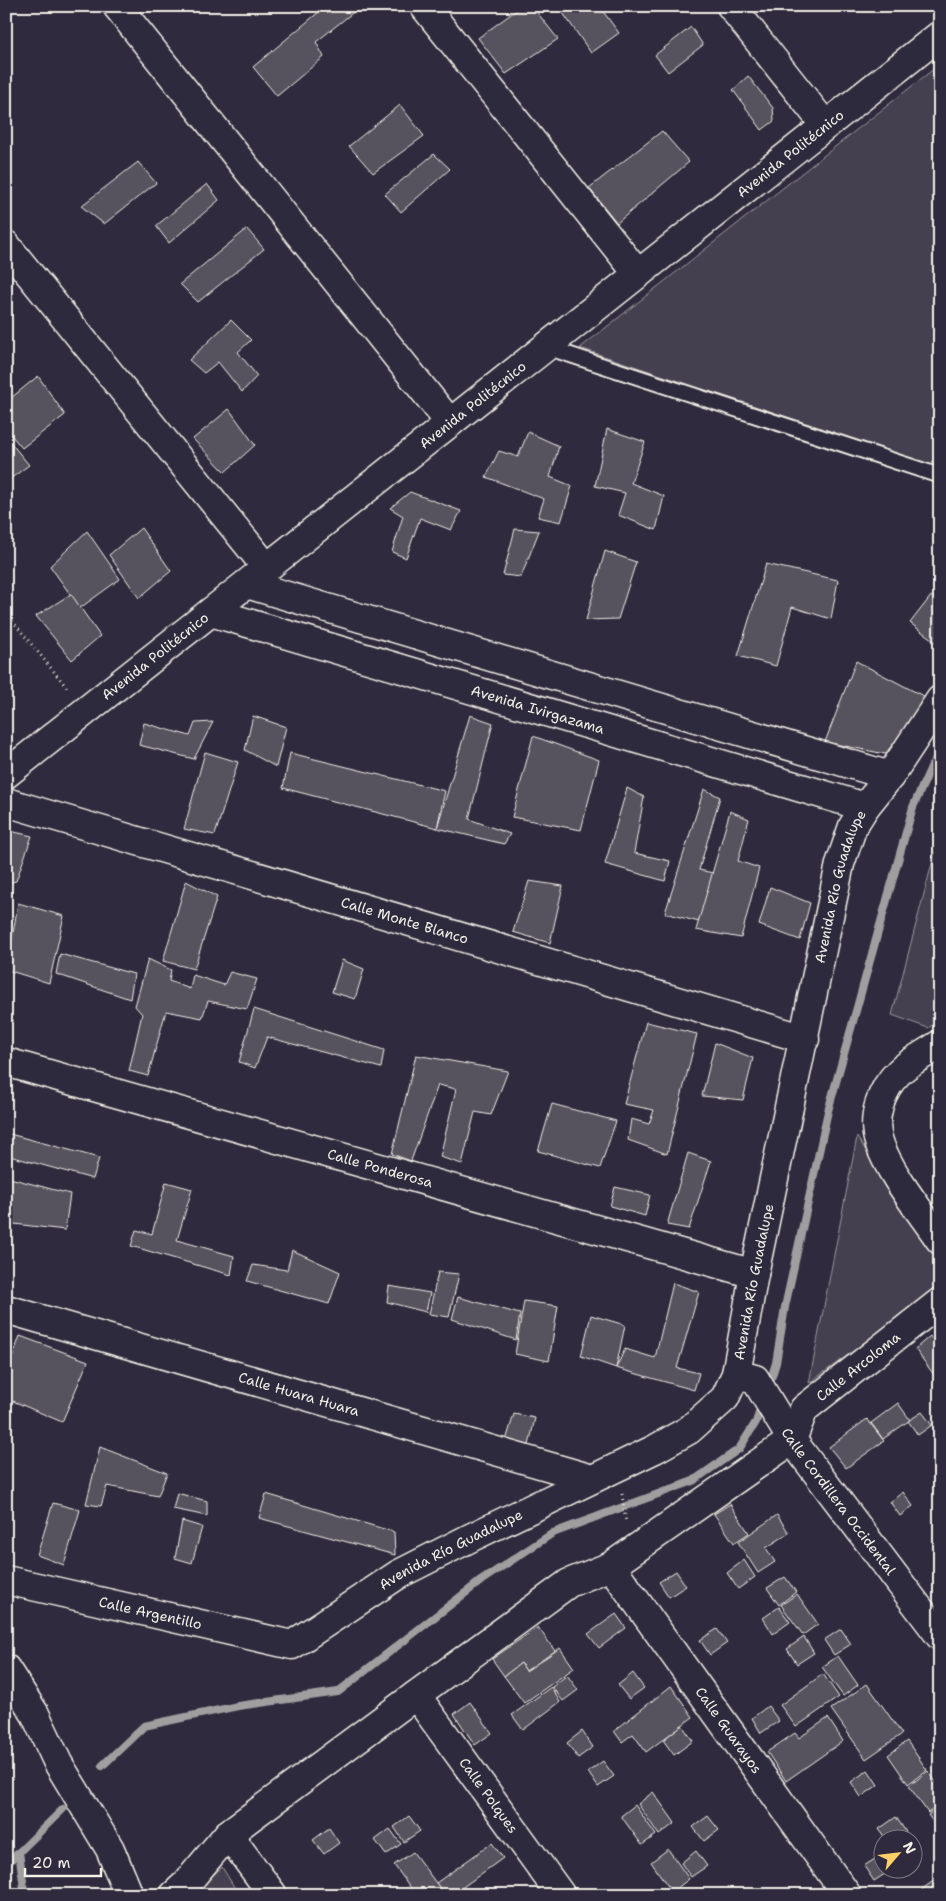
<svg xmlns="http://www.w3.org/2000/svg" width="946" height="1901" font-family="'Shantell Sans',sans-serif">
	<rect width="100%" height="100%" fill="#2f2a3d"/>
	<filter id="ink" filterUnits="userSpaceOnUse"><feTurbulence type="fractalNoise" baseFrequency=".02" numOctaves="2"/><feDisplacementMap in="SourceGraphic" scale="10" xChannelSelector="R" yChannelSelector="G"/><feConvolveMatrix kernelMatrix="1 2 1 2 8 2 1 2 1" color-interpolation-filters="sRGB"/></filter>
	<g filter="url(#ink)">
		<g fill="#454050" stroke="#9c989c">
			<path d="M940 64V468L580 348Z"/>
			<path d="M940 833V1020L928 1028 892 1015Z"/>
			<path d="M857 1137 940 1263V1289L809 1383Z"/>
			<path d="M222 1867 239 1895H192Z"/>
		</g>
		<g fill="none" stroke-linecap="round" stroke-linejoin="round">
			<g stroke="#a19ea0" stroke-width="8">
				<path d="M768 1388 776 1363 785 1307 828 1111 913 807 932 765 940 753"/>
				<path d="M102 1766 144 1726 238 1706 338 1692 482 1580 553 1533 693 1481 739 1449 756 1422 762 1404"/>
				<path d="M19 1852 25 1895"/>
				<path d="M6 1865 63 1809"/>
			</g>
		</g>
		<g fill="#56525f" stroke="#f4f1e8">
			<path d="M326 6H361L316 42 324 57 277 96 253 67Z"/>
			<path d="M522 6H532L558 39 506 74 478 38Z"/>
			<path d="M558 6H599L619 33 591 53Z"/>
			<path d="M691 27 703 45 668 72 655 55Z"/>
			<path d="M748 76 773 108 774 121 762 130 733 90Z"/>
			<path d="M400 105 424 136 373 173 349 146Z"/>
			<path d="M662 131 689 162 617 223 589 188Z"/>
			<path d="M434 154 450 169 401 212 385 194Z"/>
			<path d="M138 162 156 183 104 224 81 206Z"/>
			<path d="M207 184 219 200 169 243 156 226Z"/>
			<path d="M247 229 264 249 198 302 180 284Z"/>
			<path d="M231 320 251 340 238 352 257 376 242 392 218 362 204 373 189 360Z"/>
			<path d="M38 376 65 415 22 448 6 429V402Z"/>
			<path d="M229 409 255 445 225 472 193 439Z"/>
			<path d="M607 429 645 442 631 483 664 496 656 530 618 515 625 493 595 486Z"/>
			<path d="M528 432 559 446 550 477 572 486 561 522 538 517 544 499 486 477 499 451 518 457Z"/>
			<path d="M6 437 29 465 6 482Z"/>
			<path d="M410 492 461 511 451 530 420 518 406 558 392 552 403 516 390 508Z"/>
			<path d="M141 528 171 571 139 598 109 555Z"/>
			<path d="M515 529 539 531 521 577 503 575Z"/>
			<path d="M87 531 120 579 80 608 50 566Z"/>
			<path d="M605 551 636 562 618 619 586 620Z"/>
			<path d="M766 564 838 580 831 619 792 607 776 666 738 656Z"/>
			<path d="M71 594 100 636 72 660 36 616Z"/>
			<path d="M931 596 940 602V645L910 623Z"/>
			<path d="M856 661 929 699 885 754 825 742Z"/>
			<path d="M470 715 493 723 469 819 510 834 504 844 437 828Z"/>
			<path d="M253 716 286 727 276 767 245 750Z"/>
			<path d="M213 722 194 759 139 745 144 723 190 736 195 723Z"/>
			<path d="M533 736 599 760 581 830 512 817Z"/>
			<path d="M205 752 238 762 215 835 184 829Z"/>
			<path d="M290 753 445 791 437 828 283 788Z"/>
			<path d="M627 788 644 797 634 853 670 861 665 881 605 864Z"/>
			<path d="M704 789 720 797 699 870 713 873 699 922 665 913Z"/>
			<path d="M730 811 749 819 738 861 759 868 741 938 696 930Z"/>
			<path d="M10 831 32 836 16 881 6 883V852Z"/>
			<path d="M186 881 217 897 194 969 163 961Z"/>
			<path d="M529 881 563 886 550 943 513 932Z"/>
			<path d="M770 887 810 903 800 940 759 925Z"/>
			<path d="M18 903 64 916 49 983 7 970Z"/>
			<path d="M60 954 134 974 130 999 56 974Z"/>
			<path d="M148 959 171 970 169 981 190 989 193 975 224 985 230 972 257 979 247 1009 208 1001 202 1018 166 1011 148 1076 129 1071 142 1014 135 1006Z"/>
			<path d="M342 960 364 969 355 999 332 992Z"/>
			<path d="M254 1009 384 1050 381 1068 267 1037 255 1068 239 1062Z"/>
			<path d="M646 1022 697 1034 667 1154 628 1140 631 1119 649 1124 654 1110 624 1104Z"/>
			<path d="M715 1043 753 1058 743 1100 702 1096Z"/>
			<path d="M416 1055 508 1071 491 1115 475 1112 462 1164 440 1157 456 1089 438 1085 411 1161 392 1154Z"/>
			<path d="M552 1104 616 1121 600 1168 538 1151Z"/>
			<path d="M6 1133 99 1158 93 1179 6 1155Z"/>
			<path d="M688 1153 711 1161 689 1229 667 1225Z"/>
			<path d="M6 1177 70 1194 65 1230 6 1223Z"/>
			<path d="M166 1182 192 1189 177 1240 234 1256 231 1275 131 1246 136 1230 152 1234Z"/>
			<path d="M615 1187 650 1195 645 1216 610 1206Z"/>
			<path d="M292 1250 340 1272 329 1304 247 1281 253 1265 287 1270Z"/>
			<path d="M438 1272 459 1274 449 1317 429 1314Z"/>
			<path d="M673 1283 699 1292 677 1368 699 1373 694 1390 616 1368 625 1349 655 1358Z"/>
			<path d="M389 1286 430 1293 426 1312 387 1302Z"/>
			<path d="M458 1297 520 1314 516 1340 452 1319Z"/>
			<path d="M524 1301 558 1306 549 1361 515 1354Z"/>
			<path d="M591 1315 625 1325 616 1368 581 1356Z"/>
			<path d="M20 1336 88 1361 62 1422 6 1398V1375Z"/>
			<path d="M930 1336 940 1350V1383L915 1349Z"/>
			<path d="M898 1403 910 1420 883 1439 871 1423Z"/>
			<path d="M922 1412 932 1425 918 1435 908 1421Z"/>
			<path d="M514 1414 535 1418 528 1450 505 1444Z"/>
			<path d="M867 1419 884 1441 846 1468 829 1447Z"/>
			<path d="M100 1447 167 1473 158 1496 107 1486 101 1506 86 1504Z"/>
			<path d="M903 1492 913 1506 900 1516 890 1502Z"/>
			<path d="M177 1493 207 1501V1516L173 1509Z"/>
			<path d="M266 1494 394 1532 395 1555 259 1518Z"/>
			<path d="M53 1503 80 1510 64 1565 37 1555Z"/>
			<path d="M730 1504 749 1533 734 1543 714 1514Z"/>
			<path d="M777 1515 789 1533 766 1548 775 1562 758 1573 738 1542Z"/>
			<path d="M182 1521 202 1527 192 1563 175 1558Z"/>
			<path d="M744 1560 755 1577 738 1589 727 1573Z"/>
			<path d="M676 1571 686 1586 669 1597 659 1582Z"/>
			<path d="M785 1577 796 1592 779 1605 767 1588Z"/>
			<path d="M797 1594 818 1624 803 1635 781 1605Z"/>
			<path d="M779 1607 790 1622 773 1634 763 1618Z"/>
			<path d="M616 1614 626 1628 599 1648 588 1634Z"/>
			<path d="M538 1627 555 1651 526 1671 521 1663 504 1676 492 1659Z"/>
			<path d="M717 1629 727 1643 710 1655 700 1640Z"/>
			<path d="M841 1629 851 1644 834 1655 824 1640Z"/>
			<path d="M804 1637 814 1653 797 1664 787 1649Z"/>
			<path d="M560 1648 574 1668 524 1703 504 1676 521 1663 526 1671Z"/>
			<path d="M838 1656 858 1685 843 1696 822 1667Z"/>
			<path d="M633 1673 644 1688 629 1699 618 1685Z"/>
			<path d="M823 1674 839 1697 796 1727 780 1705Z"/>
			<path d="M567 1675 578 1690 563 1701 552 1687Z"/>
			<path d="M867 1684 902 1734 866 1759 831 1709Z"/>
			<path d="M671 1686 693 1717 646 1752 633 1734 622 1742 614 1731Z"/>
			<path d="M551 1687 560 1702 523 1730 512 1715Z"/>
			<path d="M470 1702 492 1733 475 1745 454 1714Z"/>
			<path d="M768 1706 779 1721 761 1733 752 1718Z"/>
			<path d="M828 1718 843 1741 786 1781 767 1752 795 1733 799 1738Z"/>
			<path d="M682 1725 693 1741 674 1755 663 1740Z"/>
			<path d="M582 1731 593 1747 578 1758 567 1743Z"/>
			<path d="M907 1741 927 1770 908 1784 888 1755Z"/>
			<path d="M603 1761 614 1776 598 1787 588 1772Z"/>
			<path d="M868 1770 878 1785 861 1797 851 1782Z"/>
			<path d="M928 1771 940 1787V1804L928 1813 909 1786Z"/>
			<path d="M653 1792 675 1823 659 1835 638 1804Z"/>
			<path d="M635 1805 656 1835 642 1845 621 1816Z"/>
			<path d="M940 1806V1831L928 1815Z"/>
			<path d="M409 1816 420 1831 404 1842 394 1827Z"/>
			<path d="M708 1816 719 1830 704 1841 693 1827Z"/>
			<path d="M896 1817 906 1832 897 1838H885L879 1829Z"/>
			<path d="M329 1828 339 1843 324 1854 313 1840Z"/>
			<path d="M390 1829 401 1844 386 1855 375 1840Z"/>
			<path d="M492 1843 503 1858 452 1895H445L436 1883Z"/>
			<path d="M668 1849 689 1879 672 1892 651 1862Z"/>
			<path d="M696 1851 707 1866 691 1877 681 1863Z"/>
			<path d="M413 1852 436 1883 445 1895H416L394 1865Z"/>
			<path d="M881 1855 884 1858V1868L891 1870 874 1881 864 1866Z"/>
			<path d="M938 1878 940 1895H925L922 1889Z"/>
		</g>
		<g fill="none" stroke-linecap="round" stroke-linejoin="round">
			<defs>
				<path id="lane" d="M546 347 940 476"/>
				<g id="street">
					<path d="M117 6 450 423"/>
					<path d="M424 6 638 274"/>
					<path d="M731 6 825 125"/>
					<path d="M6 245 267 568"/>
					<path d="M247 584 890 776"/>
					<path id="s1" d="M211 612 865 807"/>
					<path id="s2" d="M6 802 805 1039"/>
					<path d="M940 1044C927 1053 910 1061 899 1072 881 1089 871 1118 879 1142 889 1173 921 1212 940 1240"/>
					<path id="s3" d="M6 1062 754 1274"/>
					<path id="s4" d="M6 1309 592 1479"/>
					<path id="s5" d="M736 1374 755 1379 792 1440 940 1636"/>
					<path id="s6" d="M792 1440 804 1409 940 1302"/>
					<path id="s7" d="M611 1566 847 1895"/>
					<path id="s8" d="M6 1580 292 1645 399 1574 472 1537 655 1449 689 1430 725 1398 736 1374 754 1274 840 864 853 826 865 807 890 776 940 700"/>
					<path id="s9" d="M416 1695 561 1895"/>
					<path d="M228 1834 273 1895"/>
					<path d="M174 1895 186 1884 228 1834 416 1695 569 1583 611 1566 792 1440"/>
				</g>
				<g id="secondary">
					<path id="s10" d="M6 774 940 35"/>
					<path d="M6 1669 35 1714 58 1763 110 1849 129 1895"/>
				</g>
			</defs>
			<use href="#lane" stroke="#f4f1e8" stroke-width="18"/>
			<use href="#street" stroke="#f4f1e8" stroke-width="31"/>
			<use href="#secondary" stroke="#f4f1e8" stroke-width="31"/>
			<g stroke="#f4f1e8" stroke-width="3" stroke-dasharray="1 4" stroke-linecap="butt">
				<path d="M6 613 69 690"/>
				<path d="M622 1494 626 1523"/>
			</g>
			<use href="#lane" stroke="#2f2a3d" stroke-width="14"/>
			<use href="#street" stroke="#2f2a3d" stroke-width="28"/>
			<use href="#secondary" stroke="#2f2a3d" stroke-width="28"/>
		</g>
	</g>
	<g text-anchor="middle" stroke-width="4" stroke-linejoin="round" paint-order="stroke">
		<g font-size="14" fill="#f4f1e8" stroke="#2f2a3d">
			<text dy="5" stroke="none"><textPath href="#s10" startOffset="1000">Avenida Politécnico</textPath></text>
			<text dy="5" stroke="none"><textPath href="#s10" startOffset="595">Avenida Politécnico</textPath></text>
			<text dy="5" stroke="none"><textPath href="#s10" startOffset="190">Avenida Politécnico</textPath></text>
			<text dy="5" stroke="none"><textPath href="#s1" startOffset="341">Avenida Ivirgazama</textPath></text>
			<text dy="5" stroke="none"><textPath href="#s8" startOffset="1319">Avenida Río Guadalupe</textPath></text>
			<text dy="5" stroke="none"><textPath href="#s2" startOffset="416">Calle Monte Blanco</textPath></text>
			<text dy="5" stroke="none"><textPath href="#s3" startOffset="389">Calle Ponderosa</textPath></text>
			<text dy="5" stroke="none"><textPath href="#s8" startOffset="914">Avenida Río Guadalupe</textPath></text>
			<text dy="5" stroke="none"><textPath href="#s6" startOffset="102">Calle Arcoloma</textPath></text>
			<text dy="5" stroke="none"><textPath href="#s4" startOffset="305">Calle Huara Huara</textPath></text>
			<text dy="5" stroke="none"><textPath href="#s5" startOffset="168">Calle Cordillera Occidental</textPath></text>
			<text dy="5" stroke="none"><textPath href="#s8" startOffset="479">Avenida Río Guadalupe</textPath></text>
			<text dy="5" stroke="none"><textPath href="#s8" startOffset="148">Calle Argentillo</textPath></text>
			<text dy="5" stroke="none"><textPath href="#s7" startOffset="202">Calle Guarayos</textPath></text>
			<text dy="5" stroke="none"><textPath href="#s9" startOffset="124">Calle Polques</textPath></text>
		</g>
	</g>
	<rect width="946" height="1901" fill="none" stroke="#2f2a3d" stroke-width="25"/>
	<rect x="12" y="12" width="921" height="1876" fill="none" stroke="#f4f1e8" stroke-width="2" filter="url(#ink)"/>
	<g transform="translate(898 1854) rotate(62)"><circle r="24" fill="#2f2a3d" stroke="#7e7a81"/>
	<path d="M0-4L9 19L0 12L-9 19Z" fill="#ffd166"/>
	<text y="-8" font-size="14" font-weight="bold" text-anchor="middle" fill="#f4f1e8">N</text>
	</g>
	<path d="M25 1868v8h76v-8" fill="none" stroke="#f4f1e8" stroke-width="2.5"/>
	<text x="32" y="1868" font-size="15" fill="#f4f1e8" stroke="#2f2a3d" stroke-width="4" paint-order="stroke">20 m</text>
</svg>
